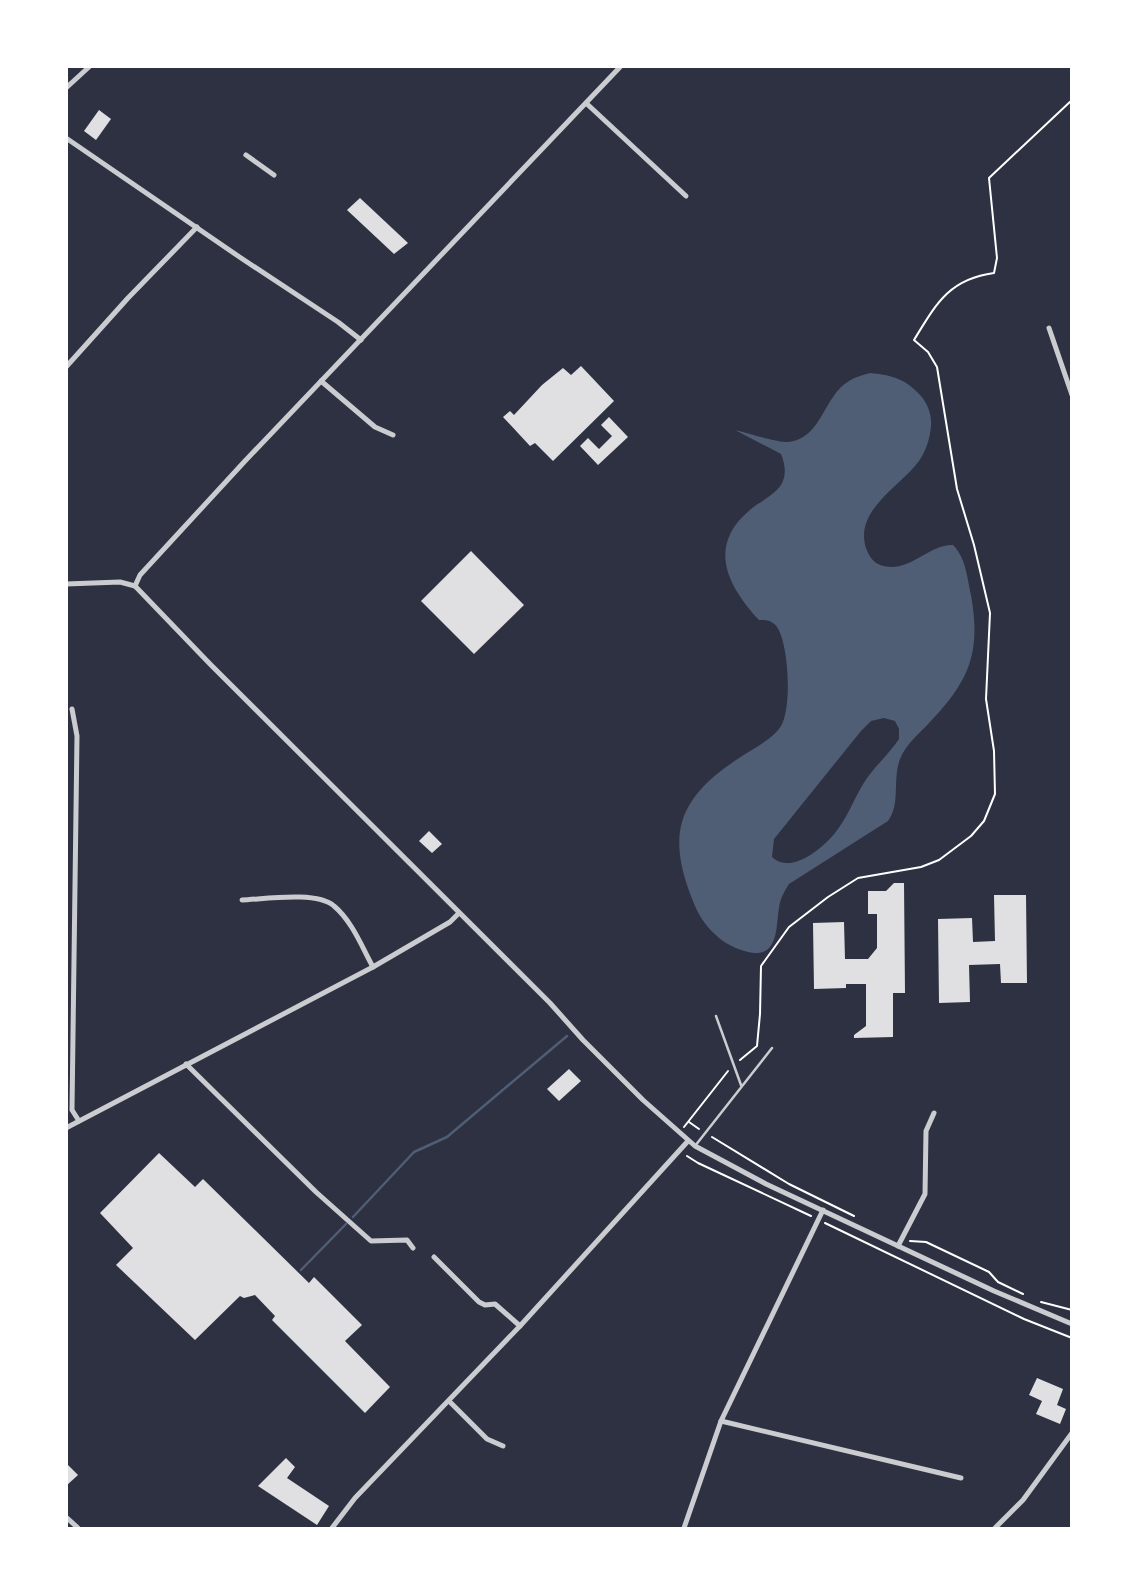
<svg xmlns="http://www.w3.org/2000/svg" width="1138" height="1595" font-family="Helvetica,sans-serif">
	<rect width="100%" height="100%" fill="#2d3142"/>
	<path fill="#4f5d75" fill-rule="evenodd" d="M870 373C892 375 906 379 921 396 928 404 932 416 931 426 930 438 926 451 919 461 900 487 854 510 866 548 868 554 872 561 878 564 907 577 927 544 953 545 966 558 967 577 971 595 981 652 970 680 930 722 920 733 906 744 900 759 892 781 901 803 888 821L789 884C784 892 780 899 779 908 776 924 779 955 754 953 728 950 705 930 695 906 666 837 675 800 739 758 752 749 772 740 781 726 792 707 789 645 777 627 772 620 766 620 759 620 726 584 707 545 751 509 761 501 773 496 781 485 787 475 785 464 781 454L735 430C749 433 777 443 789 442 822 438 824 395 849 381 855 377 863 375 870 373ZM884 718 895 721 899 729V739C889 754 875 766 865 781 854 798 848 817 835 833 822 849 791 875 772 857L774 839 861 731 871 721Z"/>
	<g fill="none" stroke-linecap="round" stroke-linejoin="round">
		<g stroke="#4f5d75" stroke-width="2.5">
			<path d="M353 1217 414 1152 447 1137 567 1036"/>
			<path d="M301 1270 346 1224"/>
		</g>
	</g>
	<g fill="#e0e0e3">
		<path d="M99 110 111 119 96 140 84 131Z"/>
		<path d="M360 198 408 243 394 254 347 210Z"/>
		<path d="M581 366 614 401 553 461 535 443 530 446 503 417 510 411 514 415 542 385 563 368 571 375Z"/>
		<path d="M609 417 628 437 598 465 580 446 588 438 599 449 612 436 601 425Z"/>
		<path d="M471 551 524 605 474 654 421 601Z"/>
		<path d="M429 831 442 844 432 853 419 841Z"/>
		<path d="M894 883H904L905 993H893V1037L854 1038V1035L866 1026V984H846V988L814 989 813 923 844 922 845 959H868L877 948V914H868V891H886Z"/>
		<path d="M994 895H1026L1027 983H1001L1000 964 969 965 970 1002 939 1003 938 919 972 918 973 942 995 941Z"/>
		<path d="M569 1069 581 1081 559 1101 547 1089Z"/>
		<path d="M159 1153 195 1187 203 1179 309 1283 314 1277 362 1325 345 1341 390 1387 365 1413 272 1320 275 1316 255 1295 244 1298 240 1296 195 1340 116 1265 133 1248 100 1213Z"/>
		<path d="M1037 1378 1063 1389 1057 1405 1066 1409 1060 1424 1036 1414 1042 1401 1029 1395Z"/>
		<path d="M286 1458 295 1467 287 1478 329 1506 317 1525 258 1486Z"/>
		<path d="M68 1465 78 1475 66 1486V1466Z"/>
	</g>
	<g fill="none" stroke-linecap="round" stroke-linejoin="round">
		<g stroke="#fff" stroke-width="2">
			<path d="M740 1060 757 1046 760 1014 761 966 789 927 828 897 858 878 921 867 939 860 971 836 984 821 995 794 994 751 986 699 990 613 974 545 957 489 937 367 928 352 914 340C936 304 949 279 994 273L997 258 989 178 1072 100"/>
			<path d="M689 1122 699 1129"/>
			<path d="M684 1127 728 1071"/>
			<path d="M712 1137 789 1184 854 1216"/>
			<path d="M687 1156 698 1163 811 1216"/>
			<path d="M825 1223 1024 1319 1072 1338"/>
			<path d="M910 1241 926 1242 989 1272 998 1282 1023 1294"/>
			<path d="M1041 1302 1072 1310"/>
		</g>
		<g stroke="#caccd0" stroke-width="2.5">
			<path d="M716 1016 741 1085"/>
			<path d="M695 1146 772 1048"/>
		</g>
		<g stroke="#caccd0" stroke-width="5">
			<path d="M66 88 90 66"/>
			<path d="M586 103 686 196"/>
			<path d="M66 138 241 258 338 322 361 340"/>
			<path d="M246 155 274 175"/>
			<path d="M1049 328 1072 395"/>
			<path d="M66 367 128 298 197 227"/>
			<path d="M321 381 375 427 393 435"/>
			<path d="M66 584 120 582 135 586"/>
			<path d="M135 586 210 664 550 1003 583 1040 643 1100 695 1146 766 1184 994 1291 1072 1324"/>
			<path d="M135 586 140 575 245 461 621 66"/>
			<path d="M72 709 77 736 72 1110 79 1121"/>
			<path d="M242 900C265 899 317 891 334 906 352 921 362 947 373 967"/>
			<path d="M186 1064 316 1192 371 1241 407 1240 413 1248"/>
			<path d="M66 1128 373 967 450 922 459 913"/>
			<path d="M898 1246 925 1194 926 1131 934 1113"/>
			<path d="M434 1257 479 1302 485 1305 495 1304 520 1326"/>
			<path d="M449 1401 487 1439 503 1446"/>
			<path d="M721 1421 961 1478"/>
			<path d="M66 1517 78 1528"/>
			<path d="M332 1528 355 1498 520 1326 688 1141"/>
			<path d="M684 1528 721 1421 823 1210"/>
			<path d="M995 1528 1023 1500 1072 1433"/>
		</g>
	</g>
	<rect width="1138" height="1595" fill="none" stroke="#ffffff" stroke-width="136"/>
</svg>
